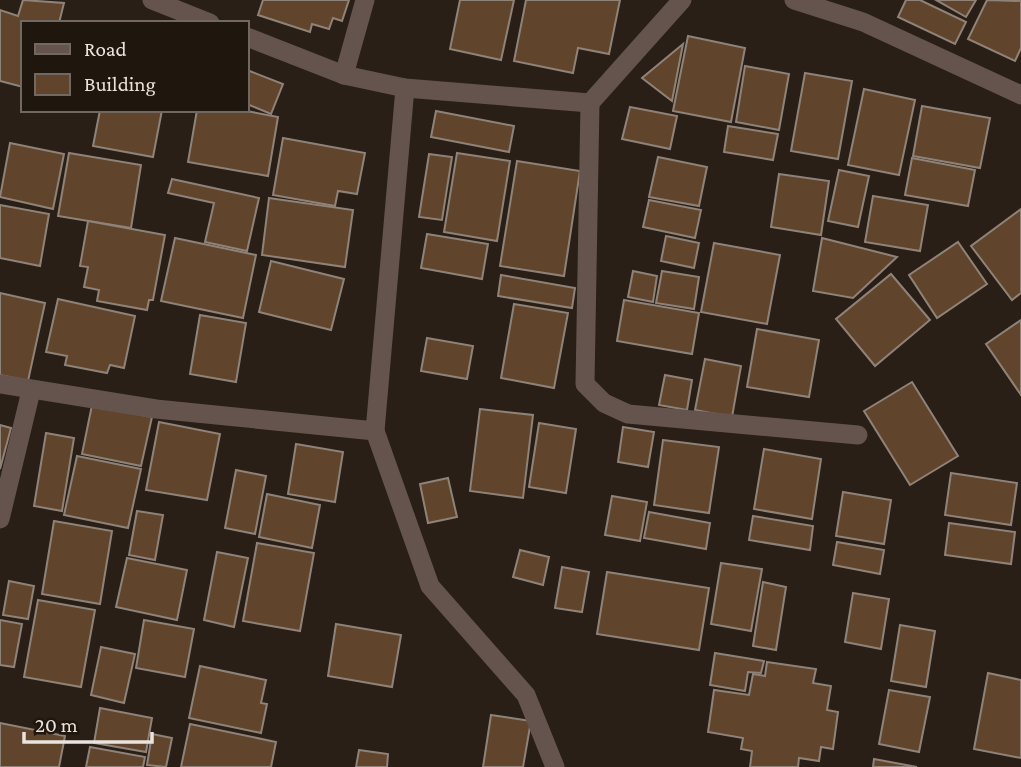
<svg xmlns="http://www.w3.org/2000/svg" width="1021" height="767" font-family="'Crimson Pro',serif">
	<rect width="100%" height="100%" fill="#291f17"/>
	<g fill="#60452c" stroke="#8f8379" stroke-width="2">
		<path d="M23 0 64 3 59 23H23V87L0 81V10L18 16Z"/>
		<path d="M263 0H349L342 21 333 18 329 29 312 24 310 32 258 15Z"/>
		<path d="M460 0H514L501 60 450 49Z"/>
		<path d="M526 0H620L609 54 578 48 573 73 514 61Z"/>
		<path d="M906 0H920L966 22 955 44 898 17Z"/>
		<path d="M936 0H976L966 17Z"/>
		<path d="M987 0 1021 1V48L1015 61 968 39Z"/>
		<path d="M688 36 745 48 731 122 673 111Z"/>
		<path d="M683 44 672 101 642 78Z"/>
		<path d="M745 66 789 74 779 130 736 122Z"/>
		<path d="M247 70 283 84 271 114 247 104Z"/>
		<path d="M805 73 852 81 838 159 791 151Z"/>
		<path d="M864 89 915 100 899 175 848 165Z"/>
		<path d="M922 106 990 118 980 168 913 156Z"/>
		<path d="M630 107 677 116 670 149 622 139Z"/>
		<path d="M100 110H162L153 157 93 146Z"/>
		<path d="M197 110H241L278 117 268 176 188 162Z"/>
		<path d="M436 111 514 126 509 152 431 137Z"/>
		<path d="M728 126 778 134 773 160 724 152Z"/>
		<path d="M283 138 365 153 357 194 338 191 335 206 273 195Z"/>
		<path d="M10 143 64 154 53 209 0 197Z"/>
		<path d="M69 153 141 165 131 228 58 216Z"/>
		<path d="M457 153 510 161 497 241 444 232Z"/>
		<path d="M429 154 452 157 442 220 419 217Z"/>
		<path d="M658 157 707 167 699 206 649 197Z"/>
		<path d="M912 158 975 170 968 206 905 195Z"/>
		<path d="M517 161 580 171 564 276 500 266Z"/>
		<path d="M839 170 869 176 858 227 828 221Z"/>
		<path d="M779 174 829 181 821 235 771 227Z"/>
		<path d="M172 179 259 198 247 251 205 242 214 203 168 193Z"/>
		<path d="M873 196 928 205 920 251 865 242Z"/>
		<path d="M269 198 353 210 345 267 262 255Z"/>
		<path d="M649 200 701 210 695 238 643 227Z"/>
		<path d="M0 205 49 214 40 266 0 258Z"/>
		<path d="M1021 209V293L1012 300 971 246Z"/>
		<path d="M88 221 165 235 153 300H149L147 310 97 301 99 290 84 287 88 267 80 266Z"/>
		<path d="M427 234 488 244 482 279 421 268Z"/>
		<path d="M666 236 699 243 694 268 661 261Z"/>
		<path d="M175 238 256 255 243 318 161 301Z"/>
		<path d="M822 238 897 257 853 298 813 291Z"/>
		<path d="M958 242 987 284 937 318 909 275Z"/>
		<path d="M714 243 780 255 767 324 701 312Z"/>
		<path d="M271 261 344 279 331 330 259 312Z"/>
		<path d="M633 271 657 276 653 302 628 297Z"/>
		<path d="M662 271 699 277 694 309 656 303Z"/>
		<path d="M891 274 930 320 875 366 836 319Z"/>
		<path d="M501 275 575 288 572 308 498 296Z"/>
		<path d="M0 293 45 303 28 381 0 375Z"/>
		<path d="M58 299 135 316 124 368 110 365 107 373 65 365 67 356 46 352Z"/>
		<path d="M624 300 699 313 692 354 617 341Z"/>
		<path d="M514 304 568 313 554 388 501 378Z"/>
		<path d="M200 315 246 323 236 382 190 374Z"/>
		<path d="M1021 320V395L986 344Z"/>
		<path d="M757 329 819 340 809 397 747 387Z"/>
		<path d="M427 338 473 346 467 379 421 371Z"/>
		<path d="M705 359 741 366 732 417 695 410Z"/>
		<path d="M665 375 692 380 687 410 659 405Z"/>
		<path d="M912 382 958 456 910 485 864 411Z"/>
		<path d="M92 405 152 417 141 466 82 454Z"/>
		<path d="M480 409 533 415 523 498 470 491Z"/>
		<path d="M159 422 220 434 207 500 146 490Z"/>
		<path d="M539 423 576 429 566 493 529 487Z"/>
		<path d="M0 425 11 428 0 469Z"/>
		<path d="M623 427 654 432 648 467 618 462Z"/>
		<path d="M46 433 74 438 62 511 34 506Z"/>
		<path d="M663 440 719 447 709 513 654 505Z"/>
		<path d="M296 444 343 452 335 502 288 494Z"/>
		<path d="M764 449 821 459 812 519 754 509Z"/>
		<path d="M77 456 141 469 128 528 64 515Z"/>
		<path d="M236 470 266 476 255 534 225 528Z"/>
		<path d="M951 473 1017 483 1011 525 945 515Z"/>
		<path d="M448 478 457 517 428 523 420 484Z"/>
		<path d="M843 492 891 500 884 544 836 536Z"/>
		<path d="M267 494 320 505 312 548 259 537Z"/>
		<path d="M612 496 647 502 640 541 605 535Z"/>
		<path d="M137 511 163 515 155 560 129 555Z"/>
		<path d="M649 512 710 523 706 549 644 538Z"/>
		<path d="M753 516 813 526 810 550 749 540Z"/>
		<path d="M54 521 112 531 100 604 42 594Z"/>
		<path d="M949 523 1015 532 1011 564 945 555Z"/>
		<path d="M837 542 884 550 880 574 833 565Z"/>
		<path d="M257 543 314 553 300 631 243 621Z"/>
		<path d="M520 550 549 557 543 585 513 577Z"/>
		<path d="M217 552 248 558 234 627 204 620Z"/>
		<path d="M127 558 187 570 177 620 116 607Z"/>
		<path d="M721 563 762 569 751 631 711 624Z"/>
		<path d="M562 567 589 572 582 612 555 608Z"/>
		<path d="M607 572 709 588 699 650 597 634Z"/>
		<path d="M9 581 34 586 28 619 3 615Z"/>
		<path d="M763 582 786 587 776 650 753 646Z"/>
		<path d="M853 593 889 599 881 649 845 642Z"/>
		<path d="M38 600 95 610 81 687 24 677Z"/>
		<path d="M0 620 22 624 14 667 0 665Z"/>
		<path d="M144 620 194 629 185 677 136 668Z"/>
		<path d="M336 624 401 635 392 687 328 676Z"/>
		<path d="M900 625 935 631 926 687 891 681Z"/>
		<path d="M101 647 135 654 124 703 91 695Z"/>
		<path d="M715 653 764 661 761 673 748 672 745 691 710 685Z"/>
		<path d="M767 662 816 669 813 683 831 686 827 710 838 712 833 749 821 747 819 761 799 758 798 767H750L752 751 741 749 743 738 708 732 714 690 749 695 753 674 765 676Z"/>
		<path d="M200 666 266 680 261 703 267 704 261 733 189 718Z"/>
		<path d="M988 673 1021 680V758L974 749Z"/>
		<path d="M889 690 930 697 919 752 879 744Z"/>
		<path d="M100 708 152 718 146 752 94 743Z"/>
		<path d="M491 715 531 721 523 767H483Z"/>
		<path d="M0 723 65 736 59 767H0Z"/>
		<path d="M190 724 276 742 271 767H181Z"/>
		<path d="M152 734 172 738 166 767 147 765Z"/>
		<path d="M90 747 145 757 143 767H86Z"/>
		<path d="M359 750 388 754 387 767H356Z"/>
		<path d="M874 759 917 767H873Z"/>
	</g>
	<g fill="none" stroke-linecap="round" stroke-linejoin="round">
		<g stroke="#64544d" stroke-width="19">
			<path d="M152 0 210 23"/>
			<path d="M794 0 863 22 1021 95"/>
			<path d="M247 37 344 75 405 88 590 103 682 0"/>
			<path d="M344 75 365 0"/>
			<path d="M590 103 585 384 604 403 628 414 858 435"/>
			<path d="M0 384 156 409 375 431 405 88"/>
			<path d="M375 431 430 586 526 695 555 767"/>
			<path d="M0 519 31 391"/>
		</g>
	</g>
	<rect x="21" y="21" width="228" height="91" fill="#1f160e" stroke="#706861" stroke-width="2"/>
	<rect x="35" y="44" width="35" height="10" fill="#64544d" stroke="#706861" stroke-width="2"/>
	<text x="84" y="56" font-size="21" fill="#eae3de">Road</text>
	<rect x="35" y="74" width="35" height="21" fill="#60452c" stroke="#706861" stroke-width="2"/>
	<text x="84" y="91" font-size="21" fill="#eae3de">Building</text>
	<path d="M24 732v10h128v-10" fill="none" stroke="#eae3de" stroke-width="3.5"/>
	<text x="35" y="732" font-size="21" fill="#eae3de" stroke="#1f160e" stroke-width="5" paint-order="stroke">20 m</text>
</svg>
